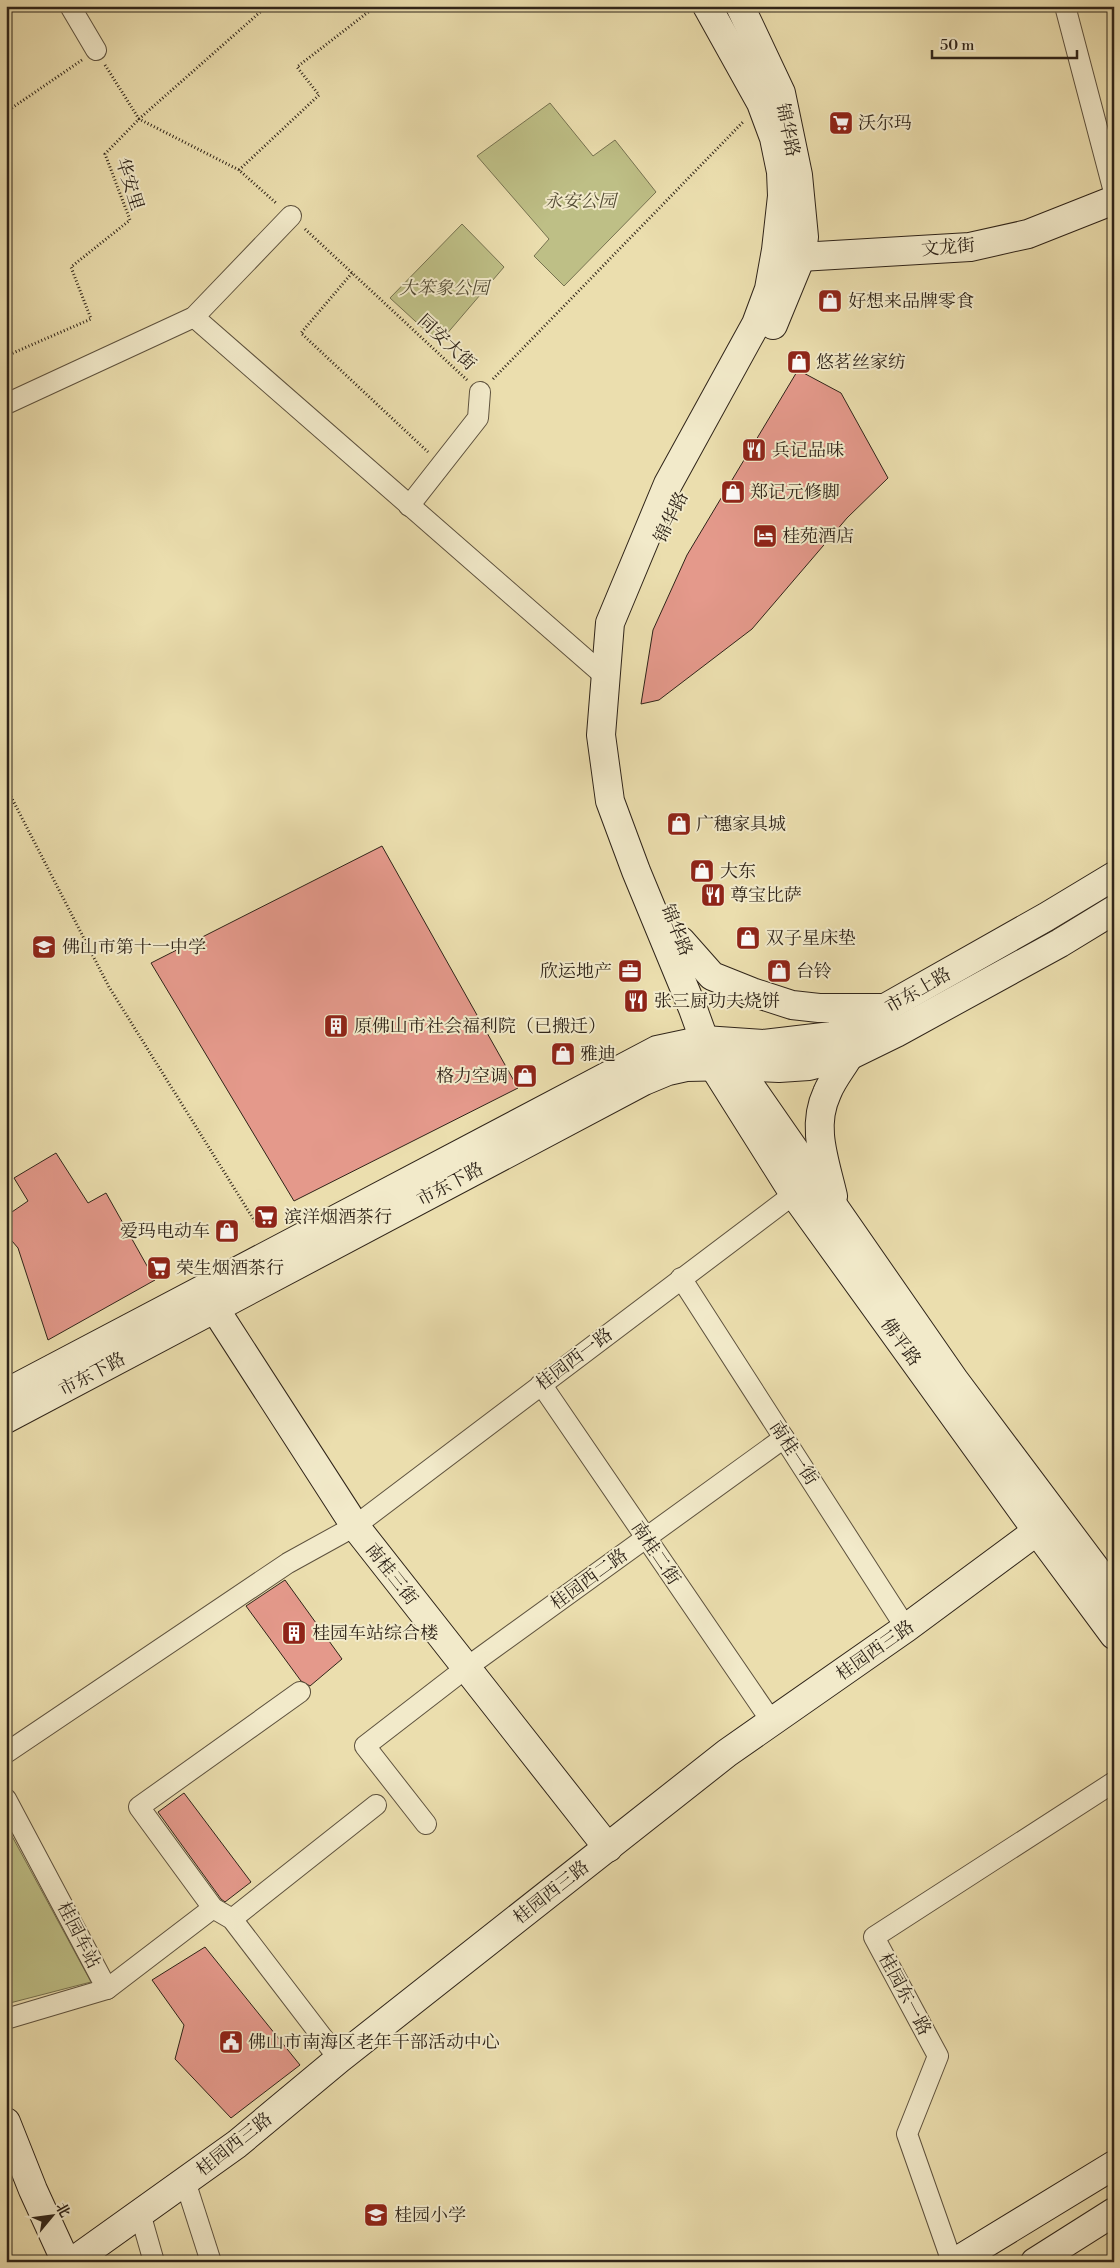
<svg xmlns="http://www.w3.org/2000/svg" width="1120" height="2268" font-family="'Libre Bodoni','Noto Serif SC',serif">
	<rect width="100%" height="100%" fill="#ebdeae"/>
	<filter id="stains"><feTurbulence type="fractalNoise" baseFrequency=".004" numOctaves="4"/><feColorMatrix values="0 0 0 0 .2 0 0 0 0 .09 0 0 0 0 .02 0 0 0 .5 -.17"/></filter>
	<radialGradient id="worn" r=".72"><stop offset=".6" stop-color="#630" stop-opacity="0"/><stop offset="1" stop-color="#630" stop-opacity=".3"/></radialGradient>
	<g fill="#bebf86" stroke="#767250">
		<path d="M550 103 593 156 615 140 656 192 564 286 534 256 549 239 477 156Z"/>
		<path d="M462 224 504 267 439 343 390 298Z"/>
		<path d="M6 1825 91 1982 6 2004Z"/>
	</g>
	<g fill="#e4998b" stroke="#2f2419">
		<path d="M798 370 841 393 888 478 847 518 752 629 659 700 641 704 653 630 687 555Z"/>
		<path d="M382 846 518 1088 294 1201 151 963Z"/>
		<path d="M56 1153 88 1203 106 1193 155 1280 48 1340 18 1248 6 1234V1216L28 1201 14 1178Z"/>
		<path d="M285 1580 342 1659 310 1686 301 1681 246 1606Z"/>
		<path d="M184 1793 251 1882 225 1902 221 1899 158 1812Z"/>
		<path d="M205 1947 300 2065 231 2118 175 2059 184 2025 152 1980Z"/>
	</g>
	<g fill="none" stroke-linecap="round" stroke-linejoin="round">
		<defs>
			<g id="street">
				<path d="M70 6 96 50"/>
				<path d="M1065 6 1114 192"/>
				<path d="M194 317 606 677"/>
				<path d="M6 404 194 317 291 216"/>
				<path d="M409 506 478 418 480 392"/>
				<path d="M681 1278 906 1628"/>
				<path d="M541 1384 772 1722"/>
				<path d="M300 1692 139 1807 213 1908 232 1919 339 2059"/>
				<path d="M6 1753 288 1563 355 1526 794 1194"/>
				<path d="M6 1799 107 1989"/>
				<path d="M426 1824 365 1746 466 1668 784 1438"/>
				<path d="M232 1919 376 1805"/>
				<path d="M6 2019 107 1989 213 1908"/>
				<path d="M185 2181 211 2262"/>
				<path d="M140 2213 154 2262"/>
				<path d="M952 2262 907 2134 938 2056 874 1937 1114 1782"/>
			</g>
			<g id="secondary">
				<path d="M707 6 761 103 774 138 781 172 782 196 776 250 769 289 756 324 668 484 610 623 601 735 610 801 636 871 693 1009 714 1067 794 1194 1037 1531 1114 1635"/>
				<path d="M740 6 781 93 798 175 804 237 801 257 773 325"/>
				<path d="M783 258 970 247 1028 234 1114 200"/>
				<path d="M681 941 712 976 752 992 792 1005 819 1008H885"/>
				<path d="M730 1057 955 1381 1114 1593"/>
				<path d="M833 1196C825 1161 811 1127 827 1093 832 1080 842 1068 849 1056"/>
				<path d="M215 1309 355 1526 608 1848"/>
				<path d="M6 1393 657 1050 704 1040 764 1044 832 1036 867 1021 885 1008 1046 917 1114 876"/>
				<path d="M6 1419 644 1081 668 1071 686 1067 734 1066 779 1068 809 1066 849 1056 896 1033 1060 943 1114 910"/>
				<path d="M6 2122 33 2190 66 2262"/>
				<path d="M72 2262 237 2144 339 2059 727 1753 906 1628 1037 1531"/>
				<path d="M955 2262 1114 2165"/>
				<path d="M1035 2262 1114 2212"/>
			</g>
		</defs>
		<use href="#street" stroke="#5e523e" stroke-width="22"/>
		<use href="#secondary" stroke="#2f2419" stroke-width="30"/>
		<g stroke="#2f2419" stroke-width="3" stroke-dasharray="1 2.5" stroke-linecap="butt">
			<path d="M105 65 139 119 239 170 276 203"/>
			<path d="M6 112 82 60"/>
			<path d="M239 170 319 95 297 67 376 6"/>
			<path d="M305 229 467 380"/>
			<path d="M352 273 301 333 428 452"/>
			<path d="M6 356 91 319 71 267 130 220 105 154 139 119 267 6"/>
			<path d="M493 379 743 122"/>
			<path d="M6 787 109 987 259 1228"/>
		</g>
		<use href="#street" stroke="#f2eaca" stroke-width="20"/>
		<use href="#secondary" stroke="#f2eaca" stroke-width="28"/>
	</g>
	<defs>
		<symbol id="supermarket-square" viewBox="-11 -11 22 22"><rect x="-9" y="-9" width="18" height="18" rx="4" fill="#8f2418" stroke="#f2eaca"/><path d="M-6-5.5h2.5l.6 2H6L4.5 2H-2.5L-4.4-4H-6ZM-1.5 3.2a1.3 1.3 0 1 0 .1 0ZM3 3.2a1.3 1.3 0 1 0 .1 0Z" fill="#fff"/></symbol>
		<symbol id="shop-square" viewBox="-11 -11 22 22"><rect x="-9" y="-9" width="18" height="18" rx="4" fill="#8f2418" stroke="#f2eaca"/><path d="M-5-2.5h2.3a2.7 3.5 0 0 1 5.4 0H5L5.5 6h-11ZM-1.5-2.5h3a1.5 2.3 0 0 0-3 0Z" fill="#fff"/></symbol>
		<symbol id="restaurant-square" viewBox="-11 -11 22 22"><rect x="-9" y="-9" width="18" height="18" rx="4" fill="#8f2418" stroke="#f2eaca"/><path d="M-5-6h1v4h1v-4h1v4h1v-4h1v5L-1.5 .5V6h-2V.5L-5-1ZM5-6V6H3V1.5H1.5Q1.5-4 5-6Z" fill="#fff"/></symbol>
		<symbol id="hotel-square" viewBox="-11 -11 22 22"><rect x="-9" y="-9" width="18" height="18" rx="4" fill="#8f2418" stroke="#f2eaca"/><path d="M-6-4.5h1.5V1H6V5H4.5V3h-9V5H-6ZM-4 0a1.8 1.8 0 1 1 3.6 0ZM.5 0V-2.5h3Q6-2.5 6 0Z" fill="#fff"/></symbol>
		<symbol id="school-square" viewBox="-11 -11 22 22"><rect x="-9" y="-9" width="18" height="18" rx="4" fill="#8f2418" stroke="#f2eaca"/><path d="M0-5L7-2L0 1L-7-2ZM-4 1L0 2.5L4 1V4Q0 6-4 4Z" fill="#fff"/></symbol>
		<symbol id="office-square" viewBox="-11 -11 22 22"><rect x="-9" y="-9" width="18" height="18" rx="4" fill="#8f2418" stroke="#f2eaca"/><path d="M-6-3h4V-5.5h4V-3h4V5H-6ZM-1-4.5V-3h2v-1.5ZM-6 0V1H6V0Z" fill="#fff"/></symbol>
		<symbol id="building-square" viewBox="-11 -11 22 22"><rect x="-9" y="-9" width="18" height="18" rx="4" fill="#8f2418" stroke="#f2eaca"/><path d="M-4-6H4V6H1V3H-1V6H-4ZM-2.5-4.3h1.7v1.8h-1.7ZM.8-4.3h1.7v1.8H.8ZM-2.5-1h1.7V.8h-1.7ZM.8-1h1.7V.8H.8Z" fill="#fff"/></symbol>
		<symbol id="civic-square" viewBox="-11 -11 22 22"><rect x="-9" y="-9" width="18" height="18" rx="4" fill="#8f2418" stroke="#f2eaca"/><path d="M-.6-6.5H3V-4.5H.6V-3L4-1V1h2V6H-6V1h2V-1L-.6-3ZM-1.2 2.5V6h2.4V2.5Z" fill="#fff"/></symbol>
	</defs>
	<g fill-rule="evenodd">
		<use href="#supermarket-square" x="827" y="109" width="28" height="28"/>
		<use href="#shop-square" x="816" y="287" width="28" height="28"/>
		<use href="#shop-square" x="785" y="348" width="28" height="28"/>
		<use href="#restaurant-square" x="740" y="436" width="28" height="28"/>
		<use href="#shop-square" x="719" y="478" width="28" height="28"/>
		<use href="#hotel-square" x="751" y="522" width="28" height="28"/>
		<use href="#shop-square" x="665" y="810" width="28" height="28"/>
		<use href="#shop-square" x="688" y="857" width="28" height="28"/>
		<use href="#restaurant-square" x="699" y="881" width="28" height="28"/>
		<use href="#shop-square" x="734" y="924" width="28" height="28"/>
		<use href="#school-square" x="30" y="933" width="28" height="28"/>
		<use href="#office-square" x="616" y="957" width="28" height="28"/>
		<use href="#shop-square" x="765" y="957" width="28" height="28"/>
		<use href="#restaurant-square" x="622" y="987" width="28" height="28"/>
		<use href="#building-square" x="322" y="1012" width="28" height="28"/>
		<use href="#shop-square" x="549" y="1040" width="28" height="28"/>
		<use href="#shop-square" x="511" y="1062" width="28" height="28"/>
		<use href="#supermarket-square" x="252" y="1203" width="28" height="28"/>
		<use href="#shop-square" x="213" y="1217" width="28" height="28"/>
		<use href="#supermarket-square" x="145" y="1254" width="28" height="28"/>
		<use href="#building-square" x="280" y="1619" width="28" height="28"/>
		<use href="#civic-square" x="217" y="2028" width="28" height="28"/>
		<use href="#school-square" x="362" y="2201" width="28" height="28"/>
	</g>
	<g text-anchor="middle" stroke-width="4" stroke-linejoin="round" paint-order="stroke">
		<g font-size="18" fill="#2f2419" stroke="#f2eaca" text-anchor="start">
			<text x="858" y="129">沃尔玛</text>
			<text x="848" y="307">好想来品牌零食</text>
			<text x="816" y="368">悠茗丝家纺</text>
			<text x="772" y="456">兵记品味</text>
			<text x="750" y="498">郑记元修脚</text>
			<text x="782" y="542">桂苑酒店</text>
			<text x="696" y="830">广穗家具城</text>
			<text x="720" y="877">大东</text>
			<text x="730" y="901">尊宝比萨</text>
			<text x="766" y="944">双子星床垫</text>
			<text x="62" y="953">佛山市第十一中学</text>
			<text x="612" y="977" text-anchor="end">欣运地产</text>
			<text x="796" y="977">台铃</text>
			<text x="654" y="1007">张三厨功夫烧饼</text>
			<text x="354" y="1032">原佛山市社会福利院（已搬迁）</text>
			<text x="580" y="1060">雅迪</text>
			<text x="508" y="1082" text-anchor="end">格力空调</text>
			<text x="284" y="1223">滨洋烟酒茶行</text>
			<text x="210" y="1237" text-anchor="end">爱玛电动车</text>
			<text x="176" y="1274">荣生烟酒茶行</text>
			<text x="312" y="1639">桂园车站综合楼</text>
			<text x="248" y="2048">佛山市南海区老年干部活动中心</text>
			<text x="394" y="2221">桂园小学</text>
		</g>
		<g font-size="18" fill="#2f2419" stroke="#f2eaca">
			<text transform="translate(788 130) rotate(78)" y="6">锦华路</text>
			<text transform="translate(130 184) rotate(72)" y="6">华安里</text>
			<text transform="translate(948 247) rotate(-5)" y="6">文龙街</text>
			<text transform="translate(447 342) rotate(43)" y="6">同安大街</text>
			<text transform="translate(671 517) rotate(-64)" y="6">锦华路</text>
			<text transform="translate(677 930) rotate(68)" y="6">锦华路</text>
			<text transform="translate(918 990) rotate(-30)" y="6">市东上路</text>
			<text transform="translate(450 1184) rotate(-28)" y="6">市东下路</text>
			<text transform="translate(901 1342) rotate(54)" y="6">佛平路</text>
			<text transform="translate(574 1359) rotate(-37)" y="6">桂园西一路</text>
			<text transform="translate(92 1374) rotate(-28)" y="6">市东下路</text>
			<text transform="translate(794 1453) rotate(57)" y="6">南桂一街</text>
			<text transform="translate(656 1553) rotate(56)" y="6">南桂二街</text>
			<text transform="translate(392 1574) rotate(52)" y="6">南桂三街</text>
			<text transform="translate(589 1579) rotate(-36)" y="6">桂园西二路</text>
			<text transform="translate(875 1650) rotate(-35)" y="6">桂园西三路</text>
			<text transform="translate(551 1892) rotate(-38)" y="6">桂园西三路</text>
			<text transform="translate(79 1935) rotate(63)" y="6">桂园车站</text>
			<text transform="translate(905 1994) rotate(62)" y="6">桂园东一路</text>
			<text transform="translate(234 2144) rotate(-38)" y="6">桂园西三路</text>
		</g>
		<g font-size="18" font-style="italic" fill="#534b34" stroke="#f2eaca">
			<text x="580" y="207">永安公园</text>
			<text x="444" y="294">大笨象公园</text>
		</g>
	</g>
	<rect width="1120" height="2268" fill="none" stroke="#ebdeae" stroke-width="25"/>
	<rect x="8" y="8" width="1105" height="2253" fill="none" stroke="#2f2419" stroke-width="2.5"/>
	<rect x="12" y="12" width="1095" height="2243" fill="none" stroke="#2f2419"/>
	<g transform="translate(52 2216) rotate(61)" stroke="#f2eaca" stroke-width="4" paint-order="stroke">
	<path d="M0-4L9 19L0 12L-9 19Z" fill="#2f2419"/>
	<text y="-8" font-size="14" font-weight="bold" text-anchor="middle" fill="#2f2419">北</text>
	</g>
	<path d="M932 50v8h145v-8" fill="none" stroke="#2f2419" stroke-width="2.5"/>
	<text x="940" y="50" font-size="15" fill="#2f2419" stroke="#f2eaca" stroke-width="4" paint-order="stroke">50 m</text>
	<rect width="100%" height="100%" filter="url(#stains)"/>
	<rect width="100%" height="100%" fill="url(#worn)"/>
</svg>
